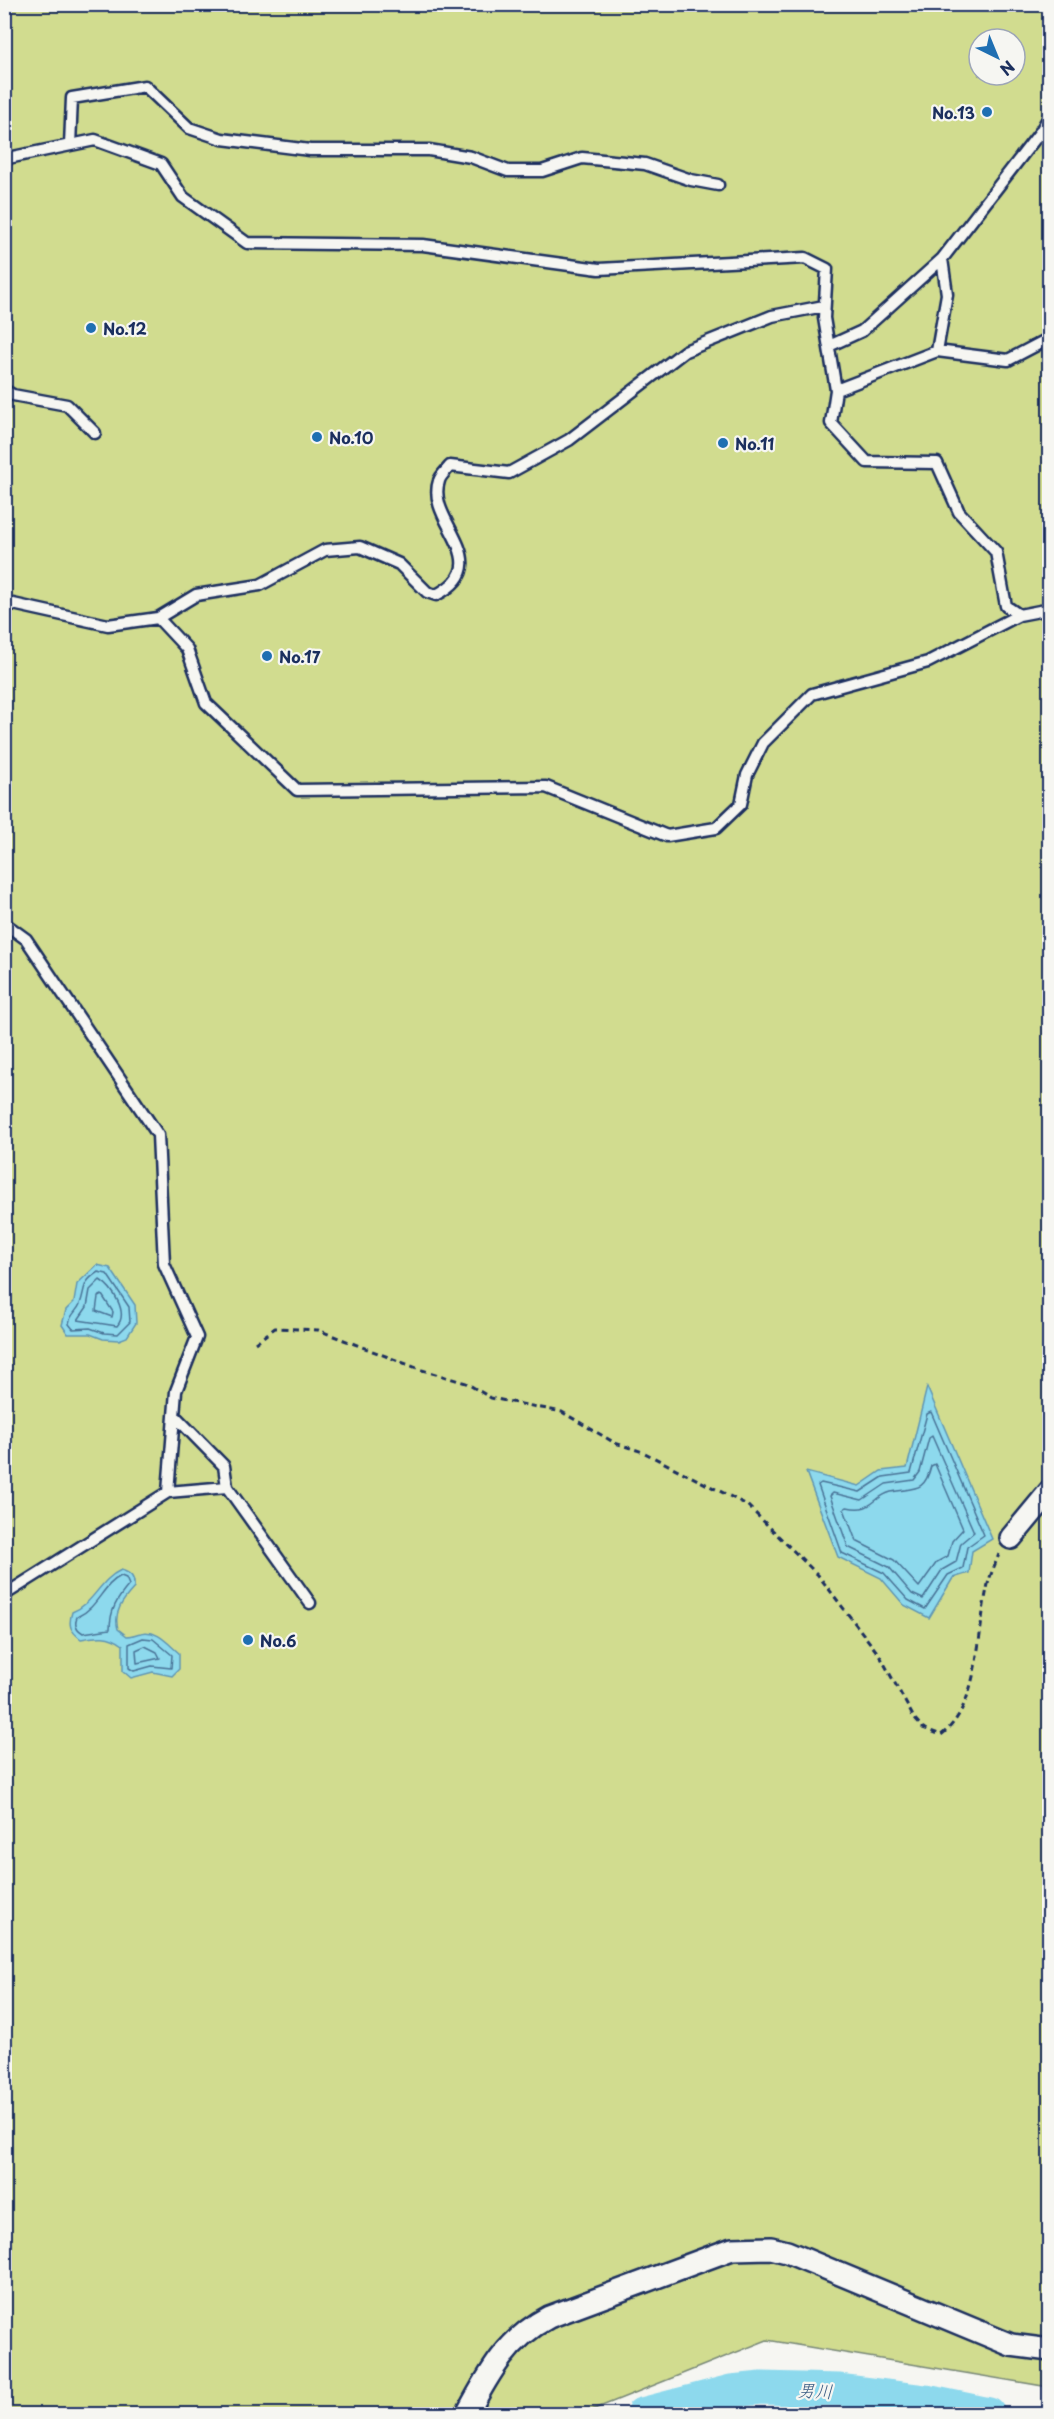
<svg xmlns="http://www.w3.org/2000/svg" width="1054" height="2419" viewBox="0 0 1054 2419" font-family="'Playpen Sans','Klee One',sans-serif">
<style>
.green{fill:#d1dc8f;stroke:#768676;stroke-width:1.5;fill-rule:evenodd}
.water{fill:#8dd9ed;stroke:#5f95b4;stroke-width:1.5}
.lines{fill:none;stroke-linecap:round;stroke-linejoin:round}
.shore{stroke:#497397;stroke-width:1.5}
.river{stroke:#8dd9ed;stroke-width:33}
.lane-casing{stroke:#1b2f5e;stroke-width:15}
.street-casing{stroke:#1b2f5e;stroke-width:26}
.path{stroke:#1b2f5e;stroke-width:3;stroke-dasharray:6 4.5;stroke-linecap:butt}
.lane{stroke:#f6f6f2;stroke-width:10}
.street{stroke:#f6f6f2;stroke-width:21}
.poi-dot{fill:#1f6fb2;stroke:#f6f6f2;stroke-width:2}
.labels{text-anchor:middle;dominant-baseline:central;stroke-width:4.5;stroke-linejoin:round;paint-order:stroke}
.poi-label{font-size:16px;font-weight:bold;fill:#1b2f5e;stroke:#f6f6f2;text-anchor:start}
.water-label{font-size:18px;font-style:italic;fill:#385a82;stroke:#f6f6f2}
</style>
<rect width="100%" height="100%" fill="#f6f6f2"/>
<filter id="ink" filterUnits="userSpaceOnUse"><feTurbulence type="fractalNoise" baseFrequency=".0167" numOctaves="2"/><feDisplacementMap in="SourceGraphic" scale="12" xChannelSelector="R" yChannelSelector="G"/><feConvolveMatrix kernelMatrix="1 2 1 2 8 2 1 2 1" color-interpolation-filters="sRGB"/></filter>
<g filter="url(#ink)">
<path class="green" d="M4 5H1049V2387L767 2340 582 2414H5ZM979 39H1015V75H979Z"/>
<path class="water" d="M97 1265 110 1268 135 1305 136 1323 127 1337 119 1340 103 1339 90 1334H68L62 1325 66 1310 74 1302 77 1284Z
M927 1387 992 1539 972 1551 969 1573 953 1578 929 1618 904 1605 881 1578 838 1557 806 1472 859 1486 881 1471 907 1468Z
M121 1570C131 1573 135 1577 134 1588 123 1600 113 1612 118 1629L127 1636C133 1636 135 1634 141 1633 157 1629 168 1644 179 1653V1669L172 1676 153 1672 131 1678 123 1671V1645C109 1634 97 1636 81 1639 70 1631 68 1625 72 1612 95 1603 99 1580 121 1570Z"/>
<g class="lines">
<path class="shore" d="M98 1272 107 1274 129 1307 130 1322 118 1334 104 1333 90 1328 73 1329 69 1324C70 1314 77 1312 80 1304 86 1288 81 1283 98 1272Z
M100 1280C113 1288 129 1313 117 1326L78 1320 87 1307 90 1290Z
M102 1295 113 1312 112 1317 96 1311 98 1297Z
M931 1412 984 1535 967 1547 963 1568 948 1575 925 1609 908 1600 884 1573 842 1553 818 1485 821 1483 860 1492 883 1477 911 1473 927 1414Z
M932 1436 974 1532 961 1543 956 1562 942 1570 923 1599 912 1594 889 1567 848 1547 830 1496 833 1493 862 1500 886 1484 914 1480 920 1472 929 1438Z
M935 1464 963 1529 952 1541 948 1556 937 1562 919 1587 894 1560 856 1541 844 1509 847 1507C873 1513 872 1497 891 1492 914 1487 924 1494 931 1466Z
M121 1576 126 1578 129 1585C117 1599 110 1610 110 1629L83 1633C76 1629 74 1624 77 1617 99 1607 102 1585 121 1576Z
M143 1638 153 1639 172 1655 171 1668 152 1666 134 1671 129 1668V1644Z
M145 1646 157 1652 160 1658 137 1663 136 1650Z"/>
<path class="river" d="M642 2414 731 2391 762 2388 840 2390 926 2401 989 2414"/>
<g class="lane-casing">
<path id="lane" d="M70 145 72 98 145 86 189 128 222 139 310 150H429L471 157 508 171H542L582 158 645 164 691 180 718 185
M4 164 8 158 95 140 161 164 183 197 247 243 423 245 599 269 805 258 827 269 824 318 836 390 831 423 867 462 937 463 959 512 996 552 1006 606 1019 615
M829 346 862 331 942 259 1041 131 1050 115
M937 351 947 294 942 259
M4 390 13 395 67 405 95 433
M836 390 937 351 1008 360 1050 338
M4 602 108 625 158 618 196 595 260 585 325 550 360 547 399 564 427 592 436 595C500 563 425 521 439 481 440 476 447 470 450 466L509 473 569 440 685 351 772 316 824 306
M158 618 187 649 206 703 297 790 546 787 667 836 716 828 741 804 747 775 763 743 812 694 928 662 1019 615 1050 609
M4 923 26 939 158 1135 164 1264 197 1337 176 1391 168 1492
M174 1415 224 1466 227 1487 310 1603
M4 1595 168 1492 227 1487"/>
</g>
<g class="street-casing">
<path id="street" d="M1011 1538 1050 1491
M467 2414C489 2373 507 2339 549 2317L732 2249 771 2248 787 2252 1011 2345 1050 2350"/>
</g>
<path class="path" d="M255 1343 275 1328 318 1330 422 1370 466 1383 491 1398 562 1412 615 1443 643 1452 747 1505 818 1575 880 1656 914 1718 923 1728 941 1735C980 1706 977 1633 987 1589 989 1577 995 1565 999 1554"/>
<use href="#lane" class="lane"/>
<use href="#street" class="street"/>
</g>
</g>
<g class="poi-dot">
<circle cx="987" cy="112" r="6"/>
<circle cx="91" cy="328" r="6"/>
<circle cx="317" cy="437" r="6"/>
<circle cx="723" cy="443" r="6"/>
<circle cx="267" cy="656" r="6"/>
<circle cx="248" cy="1640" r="6"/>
</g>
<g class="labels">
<g class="poi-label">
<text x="975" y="112" text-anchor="end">No.13</text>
<text x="103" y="328">No.12</text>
<text x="329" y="437">No.10</text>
<text x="735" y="443">No.11</text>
<text x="279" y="656">No.17</text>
<text x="260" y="1640">No.6</text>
</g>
<g class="water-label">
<text transform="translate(815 2390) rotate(2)">男川</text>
</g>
</g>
<rect width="1054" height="2419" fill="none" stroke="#f6f6f2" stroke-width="24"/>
<rect x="12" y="12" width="1030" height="2395" fill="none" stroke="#1b2f5e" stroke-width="2" filter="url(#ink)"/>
<g transform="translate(997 57) rotate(137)"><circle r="28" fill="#f6f6f2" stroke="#9ea6b7" stroke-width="1.5"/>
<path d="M0-4.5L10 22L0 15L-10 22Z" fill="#1f6fb2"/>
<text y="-9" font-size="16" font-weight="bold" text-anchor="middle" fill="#1b2f5e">N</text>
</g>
</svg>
